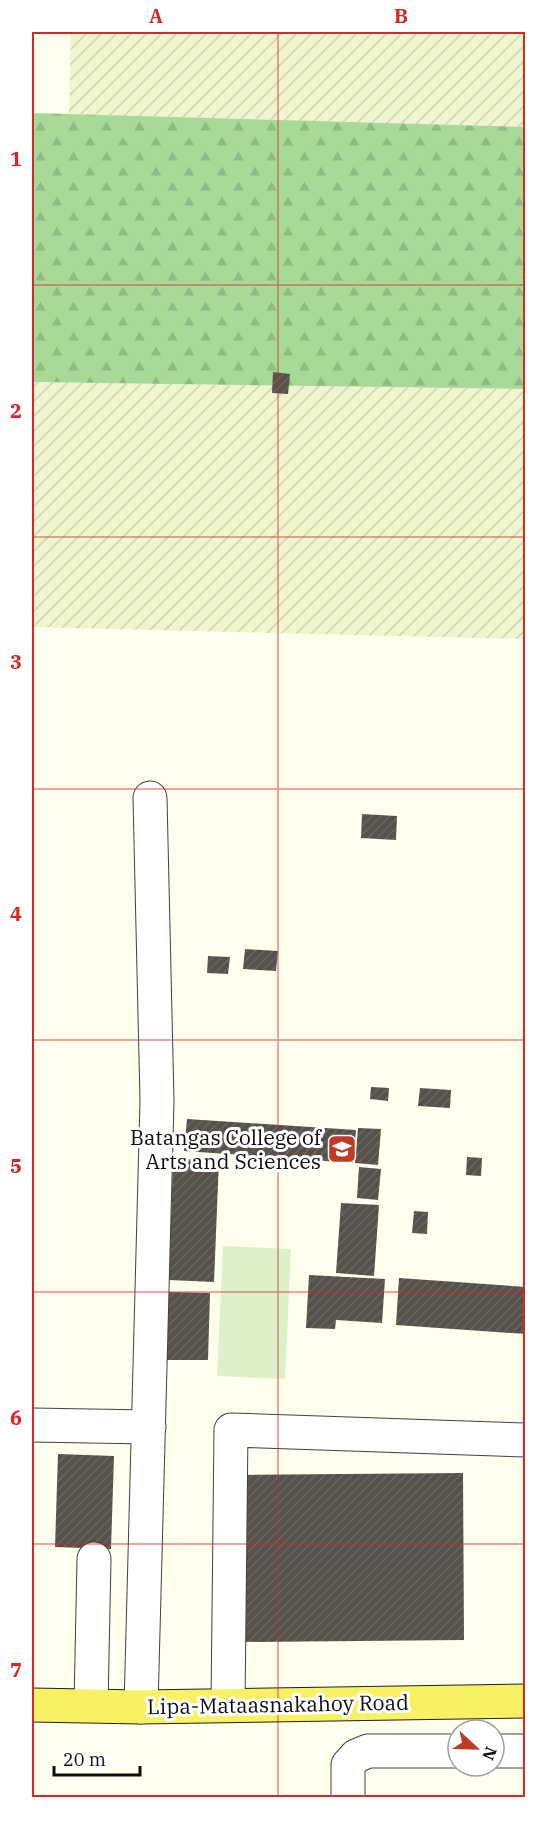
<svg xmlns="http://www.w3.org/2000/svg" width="557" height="1829" viewBox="0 0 557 1829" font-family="'IBM Plex Serif',serif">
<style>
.farmland{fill:url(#farmland-furrows)}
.forest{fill:url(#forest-firs)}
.pitch{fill:#dcf1ca}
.building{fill:url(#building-hatch)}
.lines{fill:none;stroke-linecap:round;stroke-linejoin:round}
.minor-casing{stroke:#414141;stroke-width:35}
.major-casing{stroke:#1f1f1f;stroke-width:35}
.minor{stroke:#fff;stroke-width:33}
.major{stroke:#f9f164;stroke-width:33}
.grid{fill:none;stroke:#d62828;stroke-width:1.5;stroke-opacity:0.55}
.labels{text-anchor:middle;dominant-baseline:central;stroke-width:6;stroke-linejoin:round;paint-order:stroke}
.poi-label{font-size:21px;fill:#0e0e0e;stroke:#fff;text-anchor:end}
.street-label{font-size:21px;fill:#0e0e0e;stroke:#fff}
.neatline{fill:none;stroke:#d62828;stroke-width:2}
.grid-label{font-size:20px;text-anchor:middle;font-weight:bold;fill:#d62828}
</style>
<defs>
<pattern id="farmland-furrows" width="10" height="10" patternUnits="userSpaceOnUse" patternTransform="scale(1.5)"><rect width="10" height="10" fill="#f1f5ce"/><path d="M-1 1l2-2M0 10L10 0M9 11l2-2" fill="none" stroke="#cdd1b0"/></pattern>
<pattern id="forest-firs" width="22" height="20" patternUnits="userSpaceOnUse" patternTransform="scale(1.5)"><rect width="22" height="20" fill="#a8da97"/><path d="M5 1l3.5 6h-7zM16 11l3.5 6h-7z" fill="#8fba81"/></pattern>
<pattern id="building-hatch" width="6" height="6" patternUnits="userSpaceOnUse" patternTransform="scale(1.5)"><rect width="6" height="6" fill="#56514a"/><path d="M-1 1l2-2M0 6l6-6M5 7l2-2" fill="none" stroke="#696560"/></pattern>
</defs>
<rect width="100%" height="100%" fill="#ffe"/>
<path class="farmland" d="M71 32H525V127L69 114Z
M32 382 525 389V639L32 627Z"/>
<path class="forest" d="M32 113 525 127V389L32 382Z"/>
<path class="pitch" d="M223 1246 291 1249 285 1379 217 1376Z"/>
<path class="building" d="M273 372 290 374 288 394 272 393Z
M362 814 397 816 396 840 361 838Z
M245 949 278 951 276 971 243 969Z
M208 956 230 957 228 974 207 973Z
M371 1087 389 1088 388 1101 370 1099Z
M420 1088 451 1090 450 1108 418 1106Z
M187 1119 356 1130 353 1163 184 1151Z
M358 1128 381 1129 378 1165 355 1163Z
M467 1157 482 1158 481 1176 466 1175Z
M173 1159 219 1160 214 1282 169 1280Z
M359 1167 381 1169 378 1200 357 1198Z
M341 1203 379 1205 374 1276 336 1273Z
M414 1211 428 1212 427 1234 412 1233Z
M309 1275 385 1279 382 1323 336 1320 335 1329 306 1328Z
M399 1278 526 1287V1334L396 1325Z
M167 1292 210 1293 208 1360H166Z
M58 1454 114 1456 111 1549 55 1547Z
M463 1473 464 1640 240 1642V1475Z"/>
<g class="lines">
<g class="minor-casing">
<path id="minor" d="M32 1425 149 1427
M91 1705 94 1559
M228 1705 231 1430 526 1440
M141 1707 157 1101 150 798
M494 1751H526
M348 1798V1765L356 1756 368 1751H458"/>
</g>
<g class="major-casing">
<path id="major" d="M32 1705 141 1707 526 1701"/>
</g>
<use href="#minor" class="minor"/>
<use href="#major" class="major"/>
</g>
<path class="grid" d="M278 32V1798M32 285H526M32 537H526M32 789H526M32 1040H526M32 1292H526M32 1544H526"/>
<defs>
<g id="university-square" transform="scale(1.5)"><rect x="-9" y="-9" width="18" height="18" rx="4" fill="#bf3b25" stroke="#fff"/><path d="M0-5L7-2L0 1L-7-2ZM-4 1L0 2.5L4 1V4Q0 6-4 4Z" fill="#fff"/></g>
</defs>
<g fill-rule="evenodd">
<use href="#university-square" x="342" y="1149"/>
</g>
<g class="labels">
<g class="poi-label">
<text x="321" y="1137">Batangas College of<tspan x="321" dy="24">Arts and Sciences</tspan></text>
</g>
<g class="street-label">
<text transform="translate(278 1704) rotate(-1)">Lipa-Mataasnakahoy Road</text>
</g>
</g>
<rect width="557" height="1829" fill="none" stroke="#ffffff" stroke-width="66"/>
<g transform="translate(476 1748) rotate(112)"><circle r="28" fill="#ffffff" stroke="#9f9f9f" stroke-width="1.5"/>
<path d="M0-4.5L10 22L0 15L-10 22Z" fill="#bf3b25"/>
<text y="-9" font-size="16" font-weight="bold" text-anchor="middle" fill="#0e0e0e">N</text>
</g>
<path d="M54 1766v9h86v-9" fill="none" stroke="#0e0e0e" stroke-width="3"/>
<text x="63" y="1766" font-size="18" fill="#0e0e0e" stroke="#ffffff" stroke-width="4.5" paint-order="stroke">20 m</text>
<rect x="33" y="33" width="491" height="1763" class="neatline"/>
<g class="grid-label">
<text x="156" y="23">A</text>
<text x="401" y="23">B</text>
<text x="16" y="166">1</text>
<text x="16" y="418">2</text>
<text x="16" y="669">3</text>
<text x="16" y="921">4</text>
<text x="16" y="1173">5</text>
<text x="16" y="1425">6</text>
<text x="16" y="1677">7</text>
</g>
</svg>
